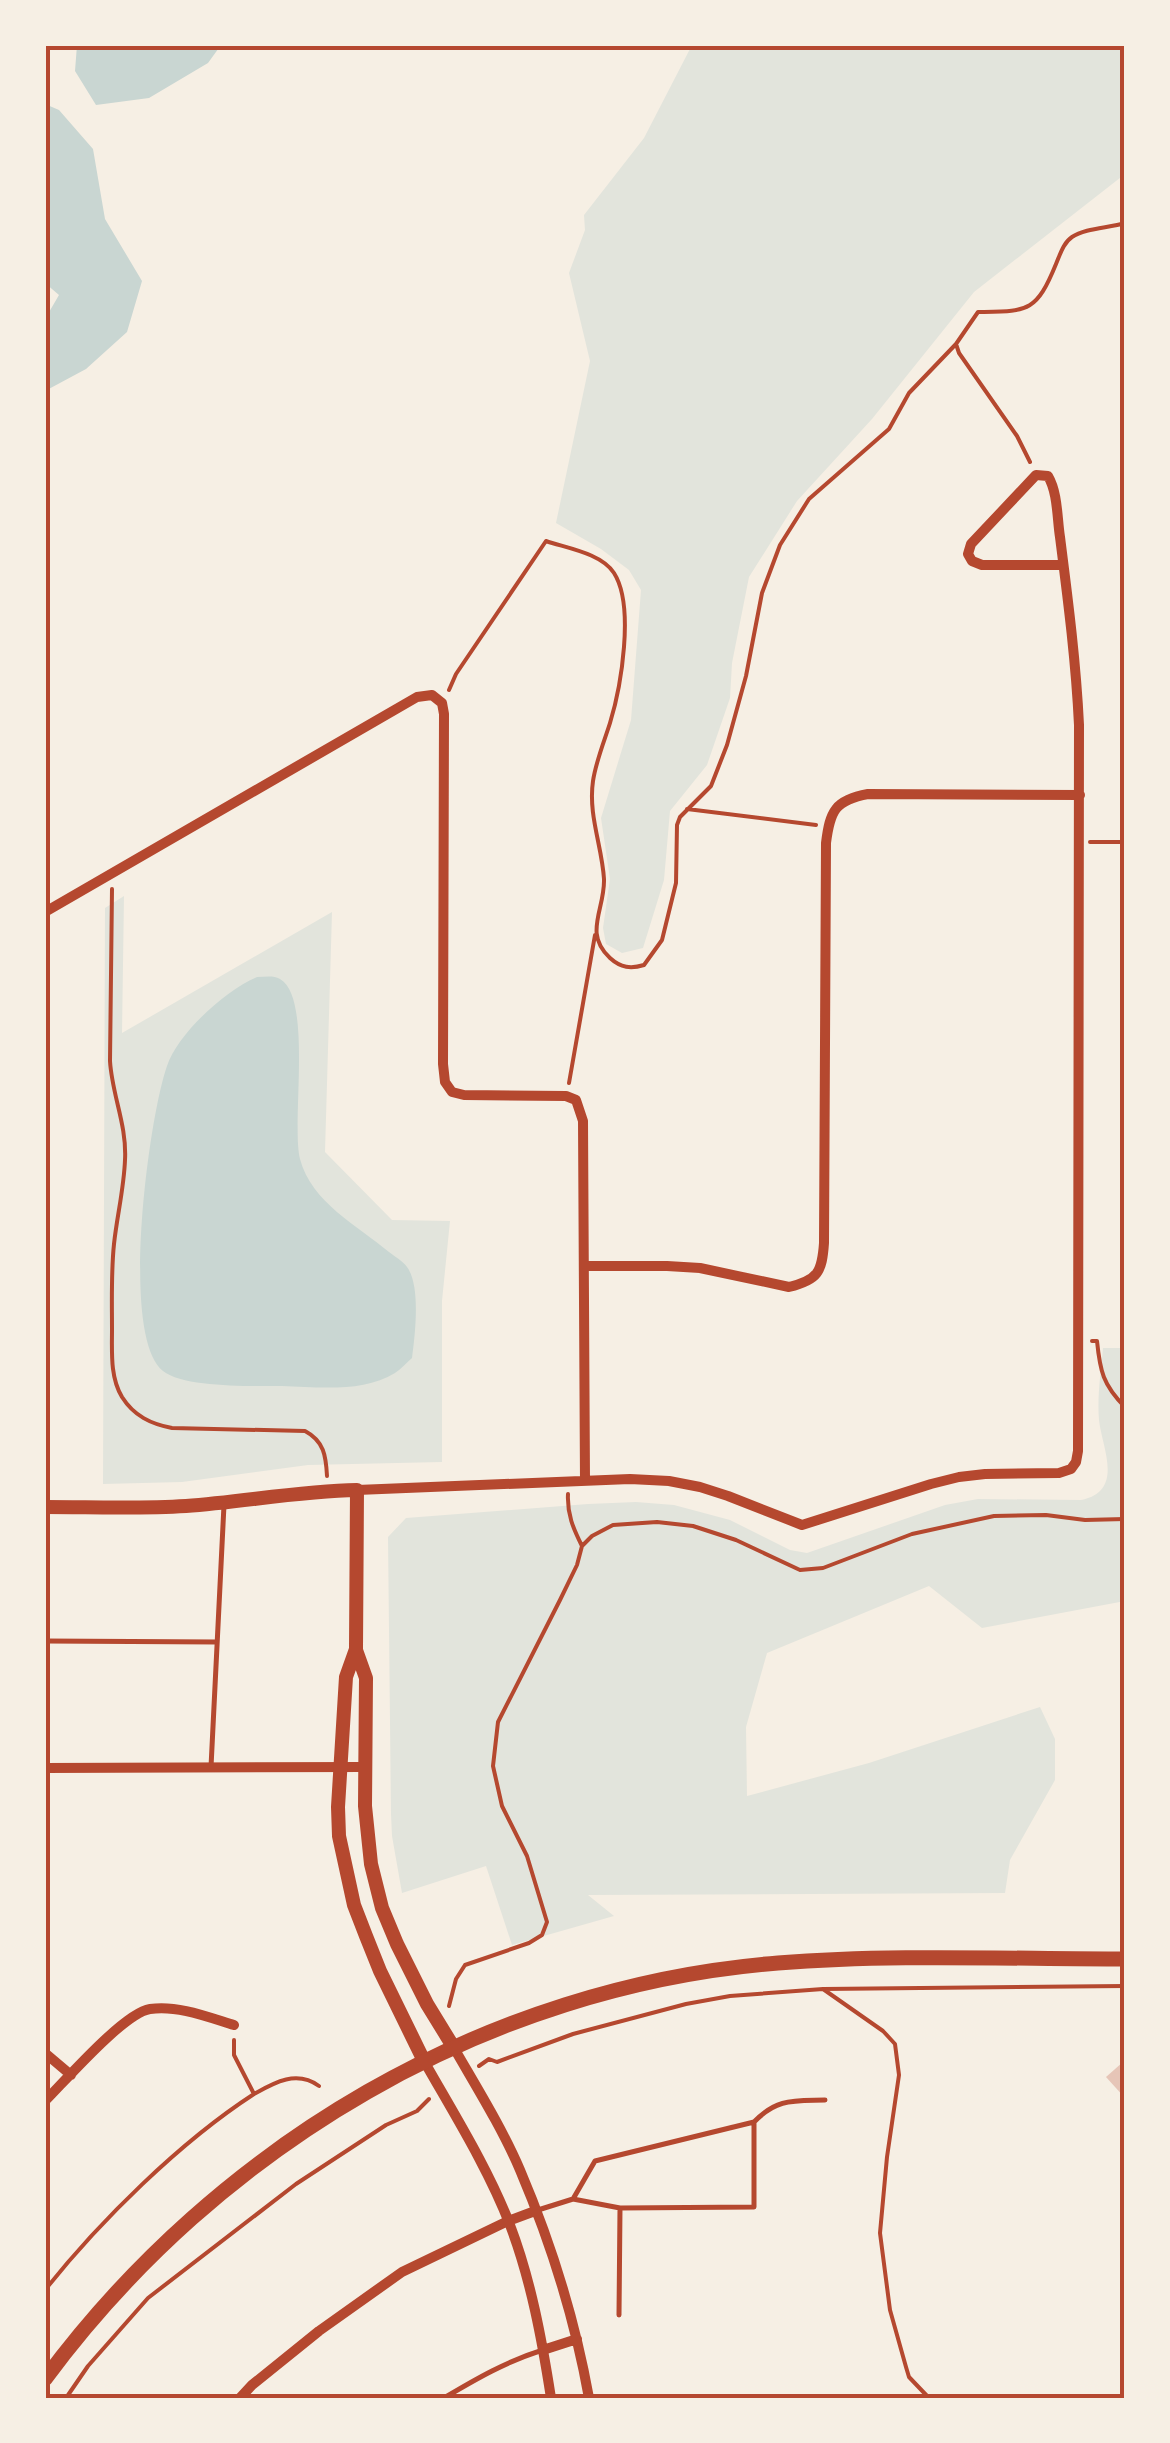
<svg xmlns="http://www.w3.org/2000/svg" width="1170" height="2443" viewBox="0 0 1170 2443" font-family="'Public Sans',sans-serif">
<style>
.green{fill:#e2e4dc}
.water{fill:#c9d6d2}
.building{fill:#e6c5b7}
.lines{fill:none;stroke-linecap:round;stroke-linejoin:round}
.path{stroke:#b5482f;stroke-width:4}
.service{stroke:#b5482f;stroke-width:5}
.minor{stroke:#b5482f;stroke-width:10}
.tertiary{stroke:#b5482f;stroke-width:14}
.secondary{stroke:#b5482f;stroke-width:15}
.neatline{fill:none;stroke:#b5482f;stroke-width:4}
</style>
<rect width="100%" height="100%" fill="#f6efe4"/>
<path class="green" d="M692 45H1125V174L974 292 872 419 797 501 749 577 732 663 730 698 707 765 670 811 664 880 643 948 622 953 606 944 603 928 610 879 601 818 631 720 641 590 629 570 601 549 556 523 590 361 569 273 585 230 584 215 644 138Z
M124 896 122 1033 332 912 325 1152 392 1220 450 1221 442 1301V1462L308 1465 182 1482 103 1484 105 908Z
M1103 1348H1125V1601L982 1628 929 1586 767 1653 746 1727 747 1796 869 1763 1040 1707 1055 1739V1780L1010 1860 1005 1893 588 1895 614 1916 512 1945 486 1866 402 1893 392 1836 391 1814 388 1537 406 1518 588 1504 636 1502 674 1505 730 1520 790 1550 807 1553 945 1505 978 1499 1081 1500C1125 1491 1102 1448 1099 1420 1097 1396 1101 1371 1103 1348Z"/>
<path class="water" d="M77 45H221L208 63 149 98 96 105 75 71Z
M45 104 59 110 93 149 105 219 142 281 127 332 86 369 45 391V319L59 295 45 283Z
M257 977C265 977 273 975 280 979 313 998 291 1122 300 1159 311 1202 358 1226 389 1252 394 1256 403 1261 407 1267 421 1286 415 1335 412 1358 406 1363 401 1369 395 1373 363 1393 318 1387 282 1386 254 1386 184 1388 163 1371 119 1336 149 1117 167 1066 178 1033 226 990 257 977Z"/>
<path class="building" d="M1123 2062 1125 2064V2098L1106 2077Z"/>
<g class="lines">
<path class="path" d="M956 344 959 353 1017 436 1030 462
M449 690 456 674 546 541C566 548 601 553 614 573 635 606 621 687 610 723 604 742 596 761 593 781 588 815 602 846 604 879 605 910 583 933 610 958 621 968 631 969 644 965L662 940 676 883 677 825 680 817 711 786 727 745 746 676 762 593 780 545 809 499 889 429 909 393 956 344 978 312C1028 311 1036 313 1056 264 1060 255 1063 243 1072 237 1085 228 1109 228 1125 223
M687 809 816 825
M1090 842H1125
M112 889 110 1061C112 1095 127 1125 125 1160 124 1188 117 1216 114 1244 111 1272 112 1301 112 1329 112 1352 110 1377 122 1397 134 1416 151 1424 172 1428L305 1431C324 1441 326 1456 327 1476
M569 1083 595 935
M1092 1341H1097C1100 1371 1103 1385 1125 1407
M568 1494C567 1514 573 1528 582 1546
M823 1989 883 2031 895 2044 899 2075 887 2157 880 2233 890 2310 906 2367 909 2377 929 2398
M449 2006 456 1979 465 1965 529 1943 542 1935 547 1922 527 1856 502 1806 493 1766 498 1722 560 1600 577 1565 582 1546 592 1536 613 1525 657 1522 693 1526 736 1540 800 1570 823 1568 912 1534 994 1516 1046 1515 1085 1520 1125 1519
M234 2040V2055L254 2094C275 2082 297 2070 319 2086
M479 2066 489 2059 497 2062 573 2034 686 2004 730 1996 823 1989 1125 1986
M45 2290C100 2221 180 2142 254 2094
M66 2398 88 2366 148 2298 296 2184 386 2125 417 2111 429 2099"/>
<path class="service" d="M45 1641 217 1642
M211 1767 224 1505
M754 2122C777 2098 794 2101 825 2100
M538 2210 573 2199 620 2208 754 2207V2122L595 2161 573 2199
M619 2315 620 2208
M444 2398C476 2379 507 2361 543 2350"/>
<path class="minor" d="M45 912 417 697 432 695 442 703 444 714 443 1064 445 1082 452 1092 464 1095 566 1096 576 1100 583 1121 585 1481
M584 1266H667L700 1268 789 1287C818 1280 822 1272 824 1243L826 843C830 811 835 800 868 794L1080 795
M357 1490 630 1479 669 1481 700 1487 728 1496 802 1525 931 1484 959 1477 985 1474 1059 1473 1071 1469 1076 1462 1078 1451 1079 725C1076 662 1068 600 1060 537 1057 518 1058 493 1048 476L1036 475 971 544 968 554 972 561 982 565H1063
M45 1768 365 1767
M454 2048C477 2088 502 2128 520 2170 551 2243 575 2320 589 2398
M45 2053 71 2075
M424 2061C454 2114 488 2168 510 2225 531 2280 542 2340 551 2398
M45 2101C66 2080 124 2013 150 2009 178 2005 208 2017 234 2025
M543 2350 577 2339
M240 2398 252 2385 319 2331 402 2272 508 2221 535 2211"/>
<path class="tertiary" d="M45 1507C92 1507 139 1509 186 1506 243 1502 299 1491 357 1490L356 1649 346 1677 338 1807 339 1836 354 1905 366 1936 380 1971 424 2061
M356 1650 366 1678 365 1806 371 1864 382 1908 397 1944 427 2004 454 2048"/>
<path class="secondary" d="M45 2379C218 2145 487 1986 778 1963 893 1954 1010 1959 1125 1959"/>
</g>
<rect width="1170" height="2443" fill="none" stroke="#f6efe4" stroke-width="95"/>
<rect x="48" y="48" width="1074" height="2348" class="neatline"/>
</svg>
